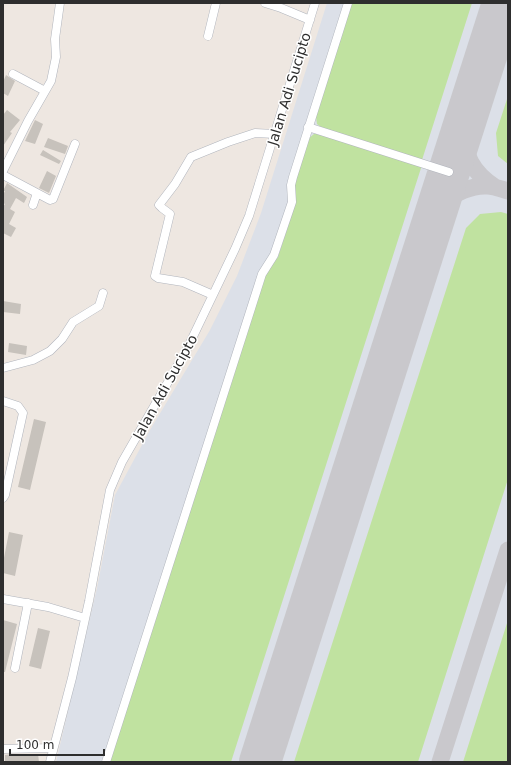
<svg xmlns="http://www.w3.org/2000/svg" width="511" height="765" viewBox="0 0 511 765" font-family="'DejaVu Sans',sans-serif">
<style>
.airport{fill:#dce0e8}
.green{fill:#c0e2a0}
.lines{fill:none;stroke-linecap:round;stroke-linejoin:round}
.taxiway{stroke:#c9c8cc;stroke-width:17}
.runway{stroke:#c9c8cc;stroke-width:42}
.building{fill:#c7c2bc}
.minor-casing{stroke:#b1b5bd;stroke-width:9}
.minor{stroke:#fff;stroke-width:8}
.labels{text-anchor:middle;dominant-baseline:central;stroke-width:3;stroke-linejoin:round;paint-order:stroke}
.street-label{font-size:14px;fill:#2e2e2e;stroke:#fff}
</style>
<rect width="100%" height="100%" fill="#eee7e1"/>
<path class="airport" d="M327 3H508V762H56L97 588 115 495 150 430 210 330 237 276 261 213Z"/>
<path class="green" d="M352 3H472L422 160 322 128 317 124 316 117Z
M508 96V164L498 156 496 133Z
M314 134H321L422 165 231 762H110L266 273 278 257 296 201 293 183 308 139Z
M501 212 508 214V479L418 762H294L466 228 480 214Z
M508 620V762H463Z"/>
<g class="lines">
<path class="taxiway" d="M463 129C464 155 472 172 495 187
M434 220C437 214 440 209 444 204 453 193 473 185 487 186 494 186 501 189 508 191
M440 762 508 550"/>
<path class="runway" d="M260 762 503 3"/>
</g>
<path class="building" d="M6 75 15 81 8 96 3 93V82Z
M7 110 20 120 10 132 12 133 3 146V115Z
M35 120 43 124 35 144 25 141Z
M48 138 68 146 65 154 44 147Z
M43 150 61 161 59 164 40 155Z
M47 171 56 176 49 193 39 188Z
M7 183 27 197 24 203 16 198 10 209 15 212 9 224 16 228 11 237 3 233V207L5 204 3 203V195L5 191H3Z
M3 301 21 304 20 314 3 312Z
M9 343 27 346 26 355 8 352Z
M34 419 46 422 30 490 18 487Z
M9 532 23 535 15 576 3 573V563Z
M3 620 17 624 5 672H3Z
M38 628 50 631 41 669 29 666Z
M13 754V756L38 754 39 762H5V755Z"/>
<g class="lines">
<g class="minor-casing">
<path id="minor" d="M265 3 281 8 310 20
M208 36 216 3
M13 74 45 91
M308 127 449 172
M3 171 28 121 51 81 56 57 55 39 60 3
M3 175 50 200 53 199 75 144
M33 205 37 193
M213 295 183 282 158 278 155 276 170 214 162 208 159 205 175 184 191 157 228 142 255 133 275 134
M3 368 33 360 50 351 62 339 73 322 99 306 103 293
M3 401 18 406 23 413 5 495 3 498
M3 599 48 607 85 618
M15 668 28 603
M3 749 53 748
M50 762 72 678 89 601 110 490 122 462 187 349 235 249 249 216 315 3
M106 762 262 274 274 255 292 202 291 185 293 177 348 3"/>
</g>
<use href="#minor" class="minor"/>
</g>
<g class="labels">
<g class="street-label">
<text transform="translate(289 89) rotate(-73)">Jalan Adi Sucipto</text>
<text transform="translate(165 387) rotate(-61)">Jalan Adi Sucipto</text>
</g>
</g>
<rect width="511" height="765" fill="none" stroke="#2e2e2e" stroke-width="8"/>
<path d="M10 749v6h94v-6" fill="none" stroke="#2e2e2e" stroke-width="2"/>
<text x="16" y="749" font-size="12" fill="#2e2e2e" stroke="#ffffff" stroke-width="3" paint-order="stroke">100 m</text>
</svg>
